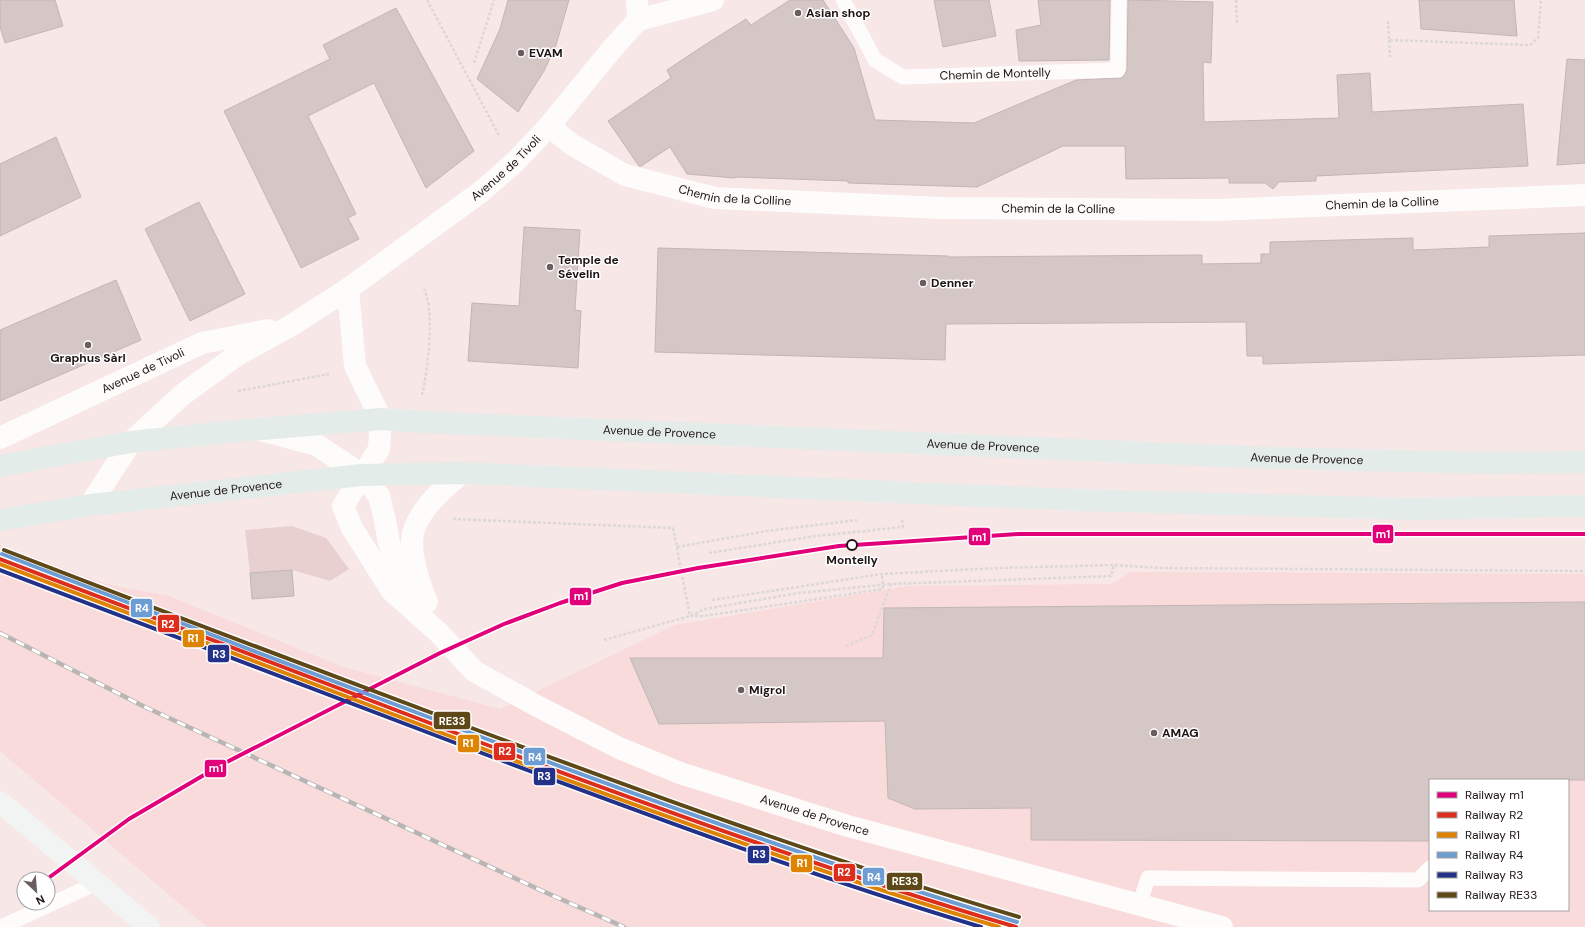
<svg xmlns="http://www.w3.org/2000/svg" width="1585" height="927" viewBox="0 0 1585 927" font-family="'DM Sans',sans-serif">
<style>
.built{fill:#f8dbda;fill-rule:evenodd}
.green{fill:#e7d0cf}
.building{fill:#d6c7c7;stroke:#c2b6b4}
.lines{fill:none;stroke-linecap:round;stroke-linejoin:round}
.path{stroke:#ddd8d8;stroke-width:2.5;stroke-dasharray:3 2;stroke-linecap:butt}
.service{stroke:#fefbfb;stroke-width:15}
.minor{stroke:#fefbfb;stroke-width:22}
.tertiary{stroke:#fefbfb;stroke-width:22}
.secondary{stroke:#f1f4f3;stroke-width:22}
.primary{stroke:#e4ecea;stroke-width:22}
.rail-casing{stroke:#b8b5b5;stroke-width:4.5}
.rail{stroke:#fff;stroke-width:3;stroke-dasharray:9;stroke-linecap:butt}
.rail-1-casing{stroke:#fff;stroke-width:7}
.rail-2-casing{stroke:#fff;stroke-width:7}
.rail-3-casing{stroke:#fff;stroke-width:7}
.rail-4-casing{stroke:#fff;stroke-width:7}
.rail-5-casing{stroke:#fff;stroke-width:7}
.rail-6-casing{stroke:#fff;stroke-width:7}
.rail-1{stroke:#e2007a;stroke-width:4}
.rail-2{stroke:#dd2e1d;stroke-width:4}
.rail-3{stroke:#de8402;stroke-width:4}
.rail-4{stroke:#6d9dd3;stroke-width:4}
.rail-5{stroke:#233189;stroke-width:4}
.rail-6{stroke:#5f4817;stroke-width:4}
.poi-dot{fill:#695d5d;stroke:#fff;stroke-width:1.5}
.stop-dot{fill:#fff;stroke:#1d1313;stroke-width:2}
.labels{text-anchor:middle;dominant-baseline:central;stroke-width:3;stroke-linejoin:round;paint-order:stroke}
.poi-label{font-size:12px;font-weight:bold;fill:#1d1313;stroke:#fff;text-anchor:start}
.street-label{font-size:12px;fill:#1d1313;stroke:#fff}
.stop-label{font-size:12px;font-weight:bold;fill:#1d1313;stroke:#fff}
.line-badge{stroke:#fff;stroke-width:1.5}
.badge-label{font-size:11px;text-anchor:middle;font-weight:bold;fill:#fff}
</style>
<rect width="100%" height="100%" fill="#f7e7e6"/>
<path class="built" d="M0 545 106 584 169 596 343 667 500 709 675 625 908 586 1112 584 1131 572 1585 574V927H207L0 751ZM1430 780H1568V910H1430Z"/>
<path class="green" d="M292 526 326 538 349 569 330 581 292 570 250 573 245 530Z"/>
<path class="building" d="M0 0H55L63 26 5 43 0 27Z
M508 0H569L556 45 544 71 518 112 477 79 500 29Z
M790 0H823L854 48 875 120 974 123 1076 80 1122 78 1127 70 1128 0 1213 2 1211 63 1203 62 1204 122 1339 118 1337 75 1370 73 1372 112 1523 104 1528 166 1316 176V181L1279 182 1273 189 1265 183H1229V178L1126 179 1125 146H1063L977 187 848 183V181L735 177V178L687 174 670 147 641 166H639L608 121 671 78 667 70 700 48 746 19 751 25Z
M934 0H989L996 36 943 47Z
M1038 0H1110L1109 60 1019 61 1016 30 1041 25Z
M1419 0H1514L1517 36 1421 29Z
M396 8 474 151 426 188 374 83 308 116 356 214 348 218 359 239 301 268 224 111 330 59 323 45Z
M1567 59 1585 60V163L1557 165Z
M56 137 81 197 0 236V164Z
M199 202 245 294 190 321 145 229Z
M524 227 580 230 575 310 581 311 578 368 468 361 472 303 519 306Z
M1585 233V355L1263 364V356H1247L1246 322 946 324 945 360 655 352 658 248 948 256V257L1202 255V264L1261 263V254H1270V242L1413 238V250L1489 247V236Z
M116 280 141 340 0 401V330Z
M292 570 294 596 252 599 250 573Z
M1585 602V780H1430V841L1031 840V808L915 809 888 798 885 721 659 724 630 658H883L884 608Z"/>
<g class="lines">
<path class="path" d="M427 0 500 137
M1236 0 1237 24
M1388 21 1389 40 1530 45 1538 38 1541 0
M1389 40 1390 57
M474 63 494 0
M238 391 329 374
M422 395C428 370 435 311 424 289
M453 519 673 528 690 616H704L883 589 882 574
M677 547 767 531 857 520
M709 553 816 536 903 527 902 520
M712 600 882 574 998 568 1114 565 1160 568 1585 571
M604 640 690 616 705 609 799 593 891 584
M846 646 872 635 891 584 1111 576 1114 565"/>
<g class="service">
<path id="s1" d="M843 0 875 60 903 77 1118 70 1119 0"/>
<path d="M1139 905 1148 878 1418 880 1430 868"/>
<path d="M1 927 97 883"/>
</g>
<g class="minor">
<path d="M638 20 713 0"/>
<path id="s2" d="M549 126 571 144 625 175 715 198 942 208 1217 210 1585 195"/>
<path id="s3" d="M381 419 379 449 343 506 352 528 391 590 439 633 474 671 537 706 619 748 680 773 848 826 1222 927"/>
<path d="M261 430 317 445 362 475 379 496 385 520 389 543 404 583 420 606"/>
<path d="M427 602C419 583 412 562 412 542 412 515 443 488 462 473"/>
</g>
<g class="tertiary">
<path d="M348 289 355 366 381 419"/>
<path id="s4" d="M0 438 202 343 268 330"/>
<path id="s5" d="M90 505 131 442 182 395 237 355 292 325 348 289 482 191 515 162 549 126 612 49 638 20 637 0"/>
</g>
<path class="secondary" d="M0 802 149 927"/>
<g class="primary">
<path id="s6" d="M0 466 131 442 226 432 381 419 421 422 1268 458 1488 463 1585 462"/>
<path id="s7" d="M0 520 90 505 362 475 462 473 1077 500 1412 509 1585 506"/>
</g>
<g class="rail-casing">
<path id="rail" d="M0 633 143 706 538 889 624 927"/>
</g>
<use href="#rail" class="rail"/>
<g class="rail-1-casing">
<path id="rail-1" d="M47 879 129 819 221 765 440 653 504 624 560 603 622 583 698 568 839 546 1019 534H1585"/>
</g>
<g class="rail-2-casing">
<path id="rail-2" d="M0 559C160 621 321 682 482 743 659 809 835 873 1016 927"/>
</g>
<g class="rail-3-casing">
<path id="rail-3" d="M0 564C163 627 326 689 489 751 658 814 826 875 999 927"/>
</g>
<g class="rail-4-casing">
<path id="rail-4" d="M2 554C162 616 323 678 484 738 660 804 837 868 1017 922"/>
</g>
<g class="rail-5-casing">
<path id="rail-5" d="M0 570C165 634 330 696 495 758 656 818 817 878 981 927"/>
</g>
<g class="rail-6-casing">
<path id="rail-6" d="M4 550C164 612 324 673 485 733 662 799 838 863 1019 917"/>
</g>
<use href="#rail-1" class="rail-1"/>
<use href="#rail-2" class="rail-2"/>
<use href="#rail-3" class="rail-3"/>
<use href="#rail-4" class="rail-4"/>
<use href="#rail-5" class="rail-5"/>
<use href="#rail-6" class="rail-6"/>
</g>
<g class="poi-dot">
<circle cx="798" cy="13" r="4"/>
<circle cx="521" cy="53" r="4"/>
<circle cx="550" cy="267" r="4"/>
<circle cx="923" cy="283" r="4"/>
<circle cx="88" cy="345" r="4"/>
<circle cx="741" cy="690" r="4"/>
<circle cx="1154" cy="733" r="4"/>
</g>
<circle class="stop-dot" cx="852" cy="545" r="5"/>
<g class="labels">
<g class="poi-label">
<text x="806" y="13">Asian shop</text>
<text x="529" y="53">EVAM</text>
<text x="558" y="260">Temple de<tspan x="558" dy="14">Sévelin</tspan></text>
<text x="931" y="283">Denner</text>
<text x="88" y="358" text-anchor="middle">Graphus Sàrl</text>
<text x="749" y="690">Migrol</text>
<text x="1162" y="733">AMAG</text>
</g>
<g class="street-label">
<text stroke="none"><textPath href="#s1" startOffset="193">Chemin de Montelly</textPath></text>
<text stroke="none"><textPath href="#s5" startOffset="541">Avenue de Tivoli</textPath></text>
<text stroke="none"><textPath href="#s2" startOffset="203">Chemin de la Colline</textPath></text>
<text stroke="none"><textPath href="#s2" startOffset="851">Chemin de la Colline</textPath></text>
<text stroke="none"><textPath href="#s2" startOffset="527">Chemin de la Colline</textPath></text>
<text stroke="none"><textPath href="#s4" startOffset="158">Avenue de Tivoli</textPath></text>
<text stroke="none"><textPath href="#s6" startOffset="663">Avenue de Provence</textPath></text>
<text stroke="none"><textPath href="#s6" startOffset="987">Avenue de Provence</textPath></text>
<text stroke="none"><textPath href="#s6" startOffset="1311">Avenue de Provence</textPath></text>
<text stroke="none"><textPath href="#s7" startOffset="228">Avenue de Provence</textPath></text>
<text stroke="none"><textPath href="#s3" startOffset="682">Avenue de Provence</textPath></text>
</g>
<g class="stop-label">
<text x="852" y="560">Montelly</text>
</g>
</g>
<g class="line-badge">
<rect x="1372" y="524" width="22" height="20" rx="4" fill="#e2007a"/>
<rect x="968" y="527" width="23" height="19" rx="4" fill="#e2007a"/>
<rect x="569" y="587" width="23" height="19" rx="4" fill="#e2007a"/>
<rect x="130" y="598" width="23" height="20" rx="4" fill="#6d9dd3"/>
<rect x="157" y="614" width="23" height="19" rx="4" fill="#dd2e1d"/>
<rect x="182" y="629" width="23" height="19" rx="4" fill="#de8402"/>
<rect x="207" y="644" width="23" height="19" rx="4" fill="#233189"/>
<rect x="433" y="711" width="38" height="19" rx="4" fill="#5f4817"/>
<rect x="457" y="734" width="23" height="19" rx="4" fill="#de8402"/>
<rect x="493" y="742" width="23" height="19" rx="4" fill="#dd2e1d"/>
<rect x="523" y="747" width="23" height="19" rx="4" fill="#6d9dd3"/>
<rect x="204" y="759" width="23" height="19" rx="4" fill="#e2007a"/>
<rect x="533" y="767" width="23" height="19" rx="4" fill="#233189"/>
<rect x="747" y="845" width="23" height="19" rx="4" fill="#233189"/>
<rect x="790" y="854" width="23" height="19" rx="4" fill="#de8402"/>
<rect x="833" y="863" width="23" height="19" rx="4" fill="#dd2e1d"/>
<rect x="862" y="867" width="23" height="19" rx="4" fill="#6d9dd3"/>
<rect x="886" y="872" width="37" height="19" rx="4" fill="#5f4817"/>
</g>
<g class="badge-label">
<text x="1383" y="538">m1</text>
<text x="979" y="541">m1</text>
<text x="581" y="600">m1</text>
<text x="142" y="612">R4</text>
<text x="168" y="628">R2</text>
<text x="193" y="642">R1</text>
<text x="219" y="658">R3</text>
<text x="452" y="725">RE33</text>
<text x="468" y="747">R1</text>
<text x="505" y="755">R2</text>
<text x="535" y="761">R4</text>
<text x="216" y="772">m1</text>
<text x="544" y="780">R3</text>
<text x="759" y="858">R3</text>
<text x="802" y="867">R1</text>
<text x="844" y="876">R2</text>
<text x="874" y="881">R4</text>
<text x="905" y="885">RE33</text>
</g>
<rect x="1429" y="779" width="140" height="132" fill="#ffffff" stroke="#a5a1a1"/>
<rect x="1437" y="792" width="20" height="6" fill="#e2007a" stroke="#a5a1a1"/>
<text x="1465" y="799" font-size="12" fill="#1d1313">Railway m1</text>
<rect x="1437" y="812" width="20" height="6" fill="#dd2e1d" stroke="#a5a1a1"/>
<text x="1465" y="819" font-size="12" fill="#1d1313">Railway R2</text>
<rect x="1437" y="832" width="20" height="6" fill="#de8402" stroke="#a5a1a1"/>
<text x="1465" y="839" font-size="12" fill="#1d1313">Railway R1</text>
<rect x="1437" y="852" width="20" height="6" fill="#6d9dd3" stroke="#a5a1a1"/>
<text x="1465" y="859" font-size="12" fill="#1d1313">Railway R4</text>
<rect x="1437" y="872" width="20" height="6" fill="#233189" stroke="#a5a1a1"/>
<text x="1465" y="879" font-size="12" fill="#1d1313">Railway R3</text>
<rect x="1437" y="892" width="20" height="6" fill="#5f4817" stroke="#a5a1a1"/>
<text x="1465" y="899" font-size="12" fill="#1d1313">Railway RE33</text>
<g transform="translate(36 891) rotate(154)"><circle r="19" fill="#ffffff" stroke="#a5a1a1"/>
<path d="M0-3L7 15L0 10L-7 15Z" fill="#695d5d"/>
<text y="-6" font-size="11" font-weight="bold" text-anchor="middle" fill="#1d1313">N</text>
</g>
</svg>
